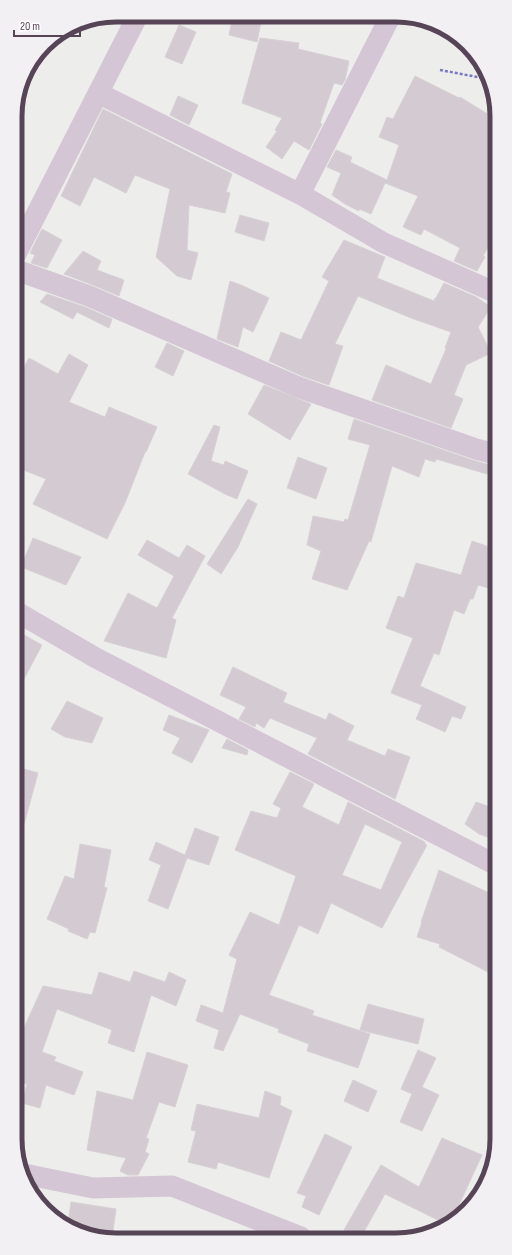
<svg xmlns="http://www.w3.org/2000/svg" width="512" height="1255" viewBox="0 0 512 1255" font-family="'Sofia Sans Condensed',sans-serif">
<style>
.building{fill:#d3cbd1;stroke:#d7d0d5;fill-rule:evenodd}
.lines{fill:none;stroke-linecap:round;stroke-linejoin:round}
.path{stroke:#7a77c5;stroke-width:2.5;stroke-dasharray:3 2;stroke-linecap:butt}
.minor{stroke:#d5c6d5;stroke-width:21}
.rim{fill:none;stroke:#574557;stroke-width:5}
</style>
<rect width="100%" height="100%" fill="#edeeeb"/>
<path class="building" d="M233 16 261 22 257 42 229 35Z
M179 25 196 32 182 64 165 57Z
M260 38 299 43 298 49 349 61 345 80 342 85 334 83 320 123 322 124 309 150 294 141 282 159 266 147 277 131 275 130 282 118 242 103Z
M415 76 459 98 460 97 494 118V237L483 256 485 257 477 271 454 261 460 248 424 229 421 235 403 227 418 196 385 183 371 214 359 209V211L345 204 332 195 341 173 327 167 336 150 352 157 350 162 387 180 399 145 379 137 387 117 393 119Z
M178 96 198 105 189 125 170 115Z
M103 109 232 174 226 192 230 193 225 213 189 205 187 250 198 253 191 280 177 276 156 257 170 189 135 175 126 193 94 177 80 206 61 196Z
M240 215 269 223 264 241 235 232Z
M42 229 62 240 47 268 31 263 35 255 30 253Z
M344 240 385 257 377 278 434 301 435 298H436L444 283 476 297 491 307 478 327 491 353 466 365 454 395 463 399 451 428 372 400 386 365 431 384 446 349 445 348 451 332 411 318 358 296 335 344 343 346 329 385 302 376 269 361 281 332 301 340 329 281 322 277Z
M83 251 101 261 97 270 124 280 119 296 93 285 64 274Z
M230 281 241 285 269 298 253 332 243 327 238 347 217 339Z
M47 294 85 307 112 319 109 328 77 312 73 319 40 302Z
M167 343 184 351 173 376 155 367Z
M69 354 88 365 69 402 105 417 109 407 157 427 146 452H145L125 503 107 539 33 504 46 479 16 467V382L29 358 58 374Z
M264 385 311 404 290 440 248 414Z
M354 419 472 460 490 465 487 474 436 459 435 462 425 459 419 477 392 466 371 542 369 541 347 590 312 579 321 551 307 545 313 516 344 522 345 519 348 520 370 445 348 439Z
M214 425 220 427 211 461 224 465 225 461 248 471 237 499 225 494 188 474Z
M298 457 327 468 316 499 287 488Z
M248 499 257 504 238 547 221 574 207 564Z
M33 538 81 557 66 585 21 567Z
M147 540 179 558 187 545 205 556 172 618 176 620 166 658 104 641 128 593 157 608 174 576 138 555Z
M472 541 495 549V590L478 585 473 599H470L464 614 454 610 439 655 434 653 420 686 466 707 461 719 452 716 445 732 416 719 422 705 391 693 413 638 386 628 398 596 404 598 416 563 461 575Z
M17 631 42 645 17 692Z
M233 667 287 693 283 702 326 720 329 713 354 726 347 740 385 756 388 749 410 757 395 799 308 754 317 738 270 718 264 728 256 723 255 727 239 719 246 707 220 695Z
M67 701 103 718 92 743 65 737 51 729Z
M169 715 209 730 192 763 172 753 180 738 163 730Z
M227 739 248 750 247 755 222 748Z
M17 767 38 773 23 828 17 827Z
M290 772 314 784 302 807 339 825 348 802 425 842V844L427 845 382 928 331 903 318 934 299 925 269 995 314 1011 312 1015 370 1034 358 1068 307 1051 309 1044 278 1032 279 1029 240 1014 223 1051 214 1048 219 1030 196 1021 201 1005 223 1013 237 959 229 955 250 912 279 925 296 876 235 850 251 811 277 818 281 808 273 804ZM365 824 402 842 381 890 342 875Z
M476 802 496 809V840L479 834 465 824Z
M195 828 219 837 209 865 187 858 168 909 148 901 161 865 149 860 156 842 185 855Z
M80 844 111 850 104 887 107 888 95 933 90 932 87 939 68 931 69 929 47 919 65 876 74 879Z
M439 870 496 896V961L490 973 439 947 440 944 417 937 422 922H421Z
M134 971 165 982 169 972 186 980 176 1006 151 995 134 1052 108 1043 112 1030 57 1009 42 1052 56 1057 54 1061 83 1072 74 1095 46 1085 40 1108 22 1103 27 1084 18 1081V1041L43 986 92 995 99 972 130 982Z
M368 1004 424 1019 418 1044 360 1030Z
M418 1050 436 1058 422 1087 439 1095 422 1131 400 1122 412 1094 401 1089Z
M147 1052 188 1065 175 1107 159 1102 146 1138 149 1139 145 1152 149 1154 138 1175H128L120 1171 126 1158 87 1150 97 1091 133 1100Z
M353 1080 377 1091 368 1112 344 1101Z
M265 1091 281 1097 280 1105 292 1111 269 1178 218 1162 216 1169 188 1162 196 1131 191 1130 197 1104 259 1118Z
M325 1134 352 1147 319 1215 302 1207 306 1196 297 1193Z
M442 1138 482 1155 453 1218 444 1223 385 1194 361 1237H356L344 1230 381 1165 419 1187Z
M71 1202 116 1209 112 1238H96L68 1224Z"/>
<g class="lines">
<path class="path" d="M440 70 488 79"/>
<path class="minor" d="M98 93 300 194 384 243 494 292
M300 194 390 17
M16 254 138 15
M16 270 89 296 298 387 476 449 495 454
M17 612 96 658 496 865
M24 1174 93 1188 172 1186 301 1237"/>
</g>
<path d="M0 0H512V1255H0ZM116 22H396A94 94 0 0 1 490 116V1139A94 94 0 0 1 396 1233H116A94 94 0 0 1 22 1139V116A94 94 0 0 1 116 22Z" fill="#f2f0f2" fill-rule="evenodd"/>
<path class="rim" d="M116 22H396A94 94 0 0 1 490 116V1139A94 94 0 0 1 396 1233H116A94 94 0 0 1 22 1139V116A94 94 0 0 1 116 22Z"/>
<path d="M14 30v6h66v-6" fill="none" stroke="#574557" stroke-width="2"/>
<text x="20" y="30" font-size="12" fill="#574557" stroke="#ffffff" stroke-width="3" paint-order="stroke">20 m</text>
</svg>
